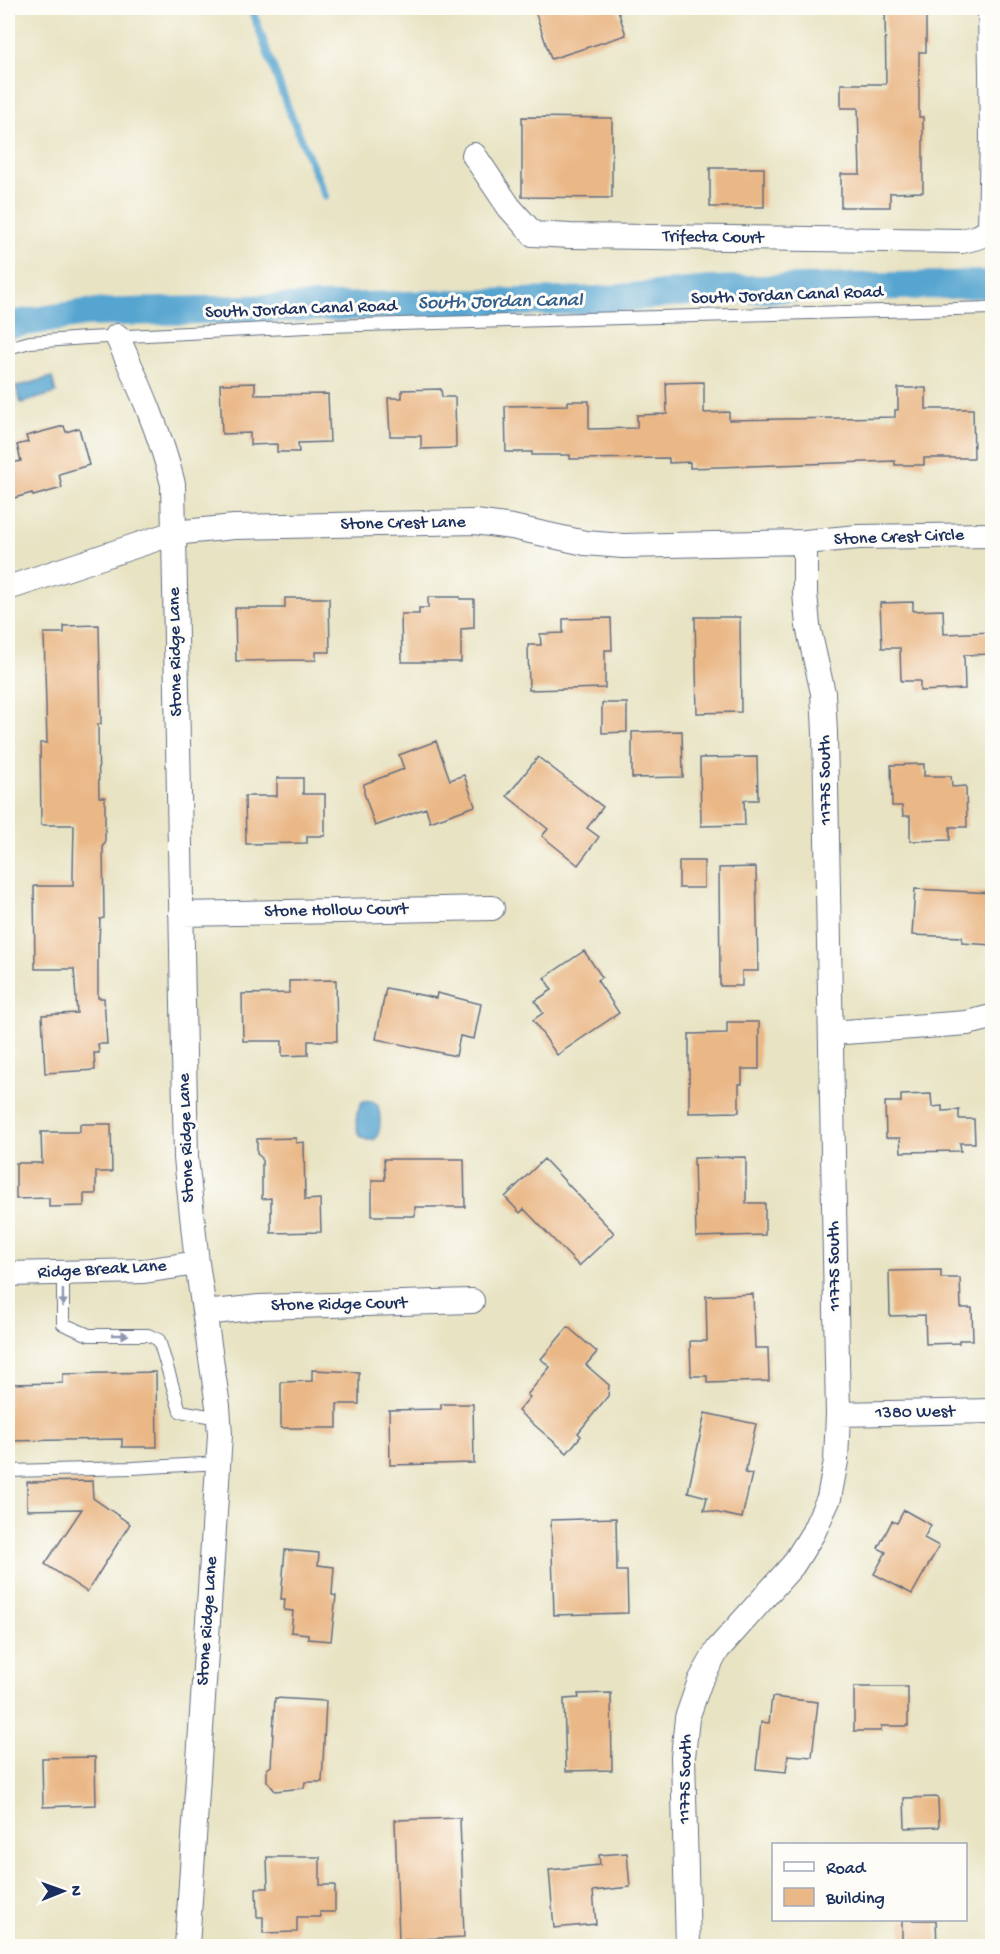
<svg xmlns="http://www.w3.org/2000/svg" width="1000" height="1954" viewBox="0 0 1000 1954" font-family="'Gochi Hand',sans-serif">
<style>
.water{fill:#56a5d0;stroke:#386a97;stroke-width:1.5}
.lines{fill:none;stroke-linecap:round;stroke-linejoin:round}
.stream{stroke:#56a5d0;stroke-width:8}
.canal{stroke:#56a5d0;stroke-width:28}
.building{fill:#eab887}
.lane-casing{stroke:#636e81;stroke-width:14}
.street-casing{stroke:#636e81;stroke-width:26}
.lane{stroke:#fff;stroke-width:12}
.street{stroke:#fff;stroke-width:24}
.oneway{fill:#8d97ae}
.labels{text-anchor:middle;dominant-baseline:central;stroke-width:6;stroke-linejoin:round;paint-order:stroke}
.street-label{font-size:18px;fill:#1b2f5e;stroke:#fdfcf7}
.water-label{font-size:20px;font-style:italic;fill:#335e8c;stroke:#fdfcf7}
</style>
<rect width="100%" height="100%" fill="#fdfcf7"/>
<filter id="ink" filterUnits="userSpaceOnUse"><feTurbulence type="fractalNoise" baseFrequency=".0167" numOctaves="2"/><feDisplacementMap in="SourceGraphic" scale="12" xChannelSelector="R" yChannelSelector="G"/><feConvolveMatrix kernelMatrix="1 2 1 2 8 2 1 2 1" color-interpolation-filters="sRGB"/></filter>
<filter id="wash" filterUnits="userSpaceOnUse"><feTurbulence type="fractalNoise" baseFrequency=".008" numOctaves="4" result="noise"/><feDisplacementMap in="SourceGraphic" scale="24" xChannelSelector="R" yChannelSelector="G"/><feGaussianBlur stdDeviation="1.35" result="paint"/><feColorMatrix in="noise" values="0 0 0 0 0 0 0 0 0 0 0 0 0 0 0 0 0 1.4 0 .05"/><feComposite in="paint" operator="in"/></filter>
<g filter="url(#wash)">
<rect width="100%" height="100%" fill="#e8e3c3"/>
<path class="water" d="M52 377 56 393 21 403 16 387Z
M372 1101 377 1104C381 1114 382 1132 374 1140 353 1143 353 1115 362 1102Z"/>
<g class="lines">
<path class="stream" d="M251 8 288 108 325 196"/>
<path class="canal" d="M8 325 85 313 598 300 710 290 992 284"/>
</g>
<g id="blocks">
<path class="building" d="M534 8H617L626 35 551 59Z
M885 8H926V52H919V117H923V192L890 193V207H841V174H860L858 108H841V84H886Z
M522 117 612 118V198L522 197Z
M710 168H764V207H710Z
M704 382V413L729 412V420L895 417V410H898V388H926V409H973L974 458H924V465H895V461L690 468V462L669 463V458L570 459V455H532V452H506L505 406 568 405V401H589V429L637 428V415L667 414 666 383Z
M255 383V395L328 394 330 442 298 443 299 452H277V444L250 445V433L222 434 220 384Z
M441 389 442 397H455L456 448 421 449V436H390L388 398H402V390Z
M64 426 66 432 79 428 89 465 59 474 62 488 33 496 32 493 14 498 8 474V464L21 461 17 445 28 442 26 436Z
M428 597H460V599H474V628L461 629V662H402L401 614H419V608H428Z
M285 598H329L330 652H316V660L236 661 235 608H285Z
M913 602V611L943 610 944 634 993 632V654L964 655 965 689 920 691V681H901L900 648H882L880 603Z
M695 617H740L741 712 697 713Z
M611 618 612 650H605V688L529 690 528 645H541L540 634 563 633V619Z
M99 625 101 724H98L99 797H105V844H103L104 918 100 919 99 942H98V998H104L107 1044H98L99 1053H94L95 1070 45 1073 42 1015 77 1013 74 969H35L34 886H73V873L74 825H41L40 743H47L44 633H64V626Z
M602 703H627V732L602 733Z
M682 731 683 777 632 778V732Z
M436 741 450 780 464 775 475 806 430 822 426 808 375 826 364 793V784L404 769 399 755Z
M538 757 603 807 587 828 599 837 578 865 542 836 548 829 507 796Z
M757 757 758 800H744L745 825 701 826 700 758Z
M924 764V776H951L952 787 966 786 967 827H950V840L910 841V816H903L902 806H892L891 765Z
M277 778H303V794H325V836H307V843L246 844 245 796H277Z
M679 861H704V888H679Z
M756 867 758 971H742V986H720L719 868Z
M915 889 993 893V945L962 943V937L912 935Z
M584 951 602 977 597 980 619 1013 557 1055 533 1020 543 1013 535 1001 552 990 544 978Z
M336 980 337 1041H308V1055L282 1056V1041H243L242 994 289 993V981Z
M386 988 436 998 437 993 481 1004 474 1039 460 1036 456 1056 376 1039Z
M727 1022H759V1069H742V1084H739V1112L689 1113V1034L727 1033Z
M931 1094 932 1107 942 1106V1111L959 1110V1119H974L975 1143H960L961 1151 901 1152 900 1138H886L885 1102H901V1095Z
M80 1124H111L112 1172H96V1194H84V1206L49 1207V1198L16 1199V1163H42L41 1132H80Z
M296 1138V1143L304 1142 305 1200 320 1199 321 1232 271 1233V1198L262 1199V1158L257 1154V1139Z
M746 1157V1203H765V1235L696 1237 694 1158Z
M384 1159H464L465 1207H415V1216H372V1180H385Z
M544 1159 614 1233 579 1266 524 1209 520 1213 505 1197Z
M941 1270V1278H960L961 1308H972L973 1340H959V1343L926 1344 925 1315 890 1316 889 1271Z
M753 1294 755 1348H768L769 1381 707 1383V1376H691L690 1341H707L706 1296Z
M568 1327 597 1352 586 1365 609 1385 608 1396 578 1433 581 1436 567 1453 518 1411 530 1397 527 1395 550 1367 541 1359Z
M312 1370 359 1372V1404H337V1428H281V1382L312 1381Z
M156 1372 157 1447H122V1439L8 1441V1384L63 1383V1374Z
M441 1404H473L474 1463 390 1465 389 1410 441 1409Z
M705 1413 756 1424 745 1473 752 1474 742 1518 704 1510 707 1497 688 1492Z
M92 1481 93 1498 130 1524 87 1592 45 1564 82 1509 27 1510V1482Z
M904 1510 931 1525 924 1538 939 1546 912 1594 874 1574 886 1552 878 1548 892 1521 897 1523Z
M616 1518 617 1571H627L628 1613 554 1615 551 1520Z
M285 1550 319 1553 318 1565 334 1567 332 1595 336 1596 331 1641 308 1639V1634L291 1632 293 1611 284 1610 285 1599H281Z
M854 1687H908V1726H881V1731H854Z
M611 1693 612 1770 566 1771 564 1699 579 1698 578 1694Z
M772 1697 818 1702 812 1757 788 1755 786 1772 756 1769 761 1722 769 1723Z
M275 1698 326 1701 322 1782H305L304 1788 275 1791 267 1781V1769L271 1766Z
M95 1757 96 1805 43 1807 42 1758Z
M938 1797 939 1827 905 1828 904 1798Z
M460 1818 464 1937 399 1940 395 1820Z
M627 1853 630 1887 593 1891 596 1924 554 1928 549 1870 600 1865 599 1855Z
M267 1857H320V1885H335V1912H320L321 1917H297V1932L263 1933V1917H257L256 1888H268Z
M902 1920H936L937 1947 902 1945Z"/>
</g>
</g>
<g filter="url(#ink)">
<use href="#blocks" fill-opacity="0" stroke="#636e81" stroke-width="1.5"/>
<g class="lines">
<g class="lane-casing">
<path id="lane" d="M8 348 30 342 87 338 327 326 992 308
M63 1273V1324L89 1335H148L159 1340 180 1411 219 1418
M8 1471 133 1468 219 1463"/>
</g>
<g class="street-casing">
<path id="street" d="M474 155 509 207 533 234 570 236 962 241 978 237 990 230 992 136 990 8
M117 336C139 385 160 432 173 484L186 1158 197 1263 218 1406 220 1435 187 1946
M8 588 174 533 234 527 475 522 512 527 585 543 623 546 805 542 858 537 992 535
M181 914 492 908
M831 1033 967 1023 992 1017
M8 1274 144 1271 197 1263
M205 1313 259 1307 472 1301
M838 1414 992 1411
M688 1946 683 1757 687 1718 700 1681 718 1649 793 1565 813 1533 829 1498 836 1461 838 1414 825 733 823 693 808 626 805 593V542"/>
</g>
<use href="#lane" class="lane"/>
<use href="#street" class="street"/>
</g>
<defs><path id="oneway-solid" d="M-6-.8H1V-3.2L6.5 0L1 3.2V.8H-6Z" transform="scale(1.5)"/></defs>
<g class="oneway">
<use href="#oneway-solid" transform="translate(63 1298) rotate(89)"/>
<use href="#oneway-solid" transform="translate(120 1335)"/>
</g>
</g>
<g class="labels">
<g class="street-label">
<text transform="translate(713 238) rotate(1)">Trifecta Court</text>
<text transform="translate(787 296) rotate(-2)">South Jordan Canal Road</text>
<text transform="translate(301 310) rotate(-2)">South Jordan Canal Road</text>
<text transform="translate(403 524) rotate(-1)">Stone Crest Lane</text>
<text transform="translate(899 538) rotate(-2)">Stone Crest Circle</text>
<text transform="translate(176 652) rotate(-91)">Stone Ridge Lane</text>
<text transform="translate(826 780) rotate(-91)">11775 South</text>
<text transform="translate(336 911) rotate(-1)">Stone Hollow Court</text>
<text transform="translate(187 1138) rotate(-92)">Stone Ridge Lane</text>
<text transform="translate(835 1266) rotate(-91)">11775 South</text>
<text transform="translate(102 1270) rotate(-3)">Ridge Break Lane</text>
<text transform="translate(339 1305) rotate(-1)">Stone Ridge Court</text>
<text transform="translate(915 1413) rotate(-1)">1380 West</text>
<text transform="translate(208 1621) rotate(-86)">Stone Ridge Lane</text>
<text transform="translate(686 1779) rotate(-89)">11775 South</text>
</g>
<g class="water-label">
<text transform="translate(500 303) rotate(-1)">South Jordan Canal</text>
</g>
</g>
<rect width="1000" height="1954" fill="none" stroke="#fdfcf7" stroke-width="30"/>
<rect x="772" y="1843" width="195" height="78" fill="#fdfcf7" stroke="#a3aaba" stroke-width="1.5"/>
<rect x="784" y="1862" width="30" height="9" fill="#ffffff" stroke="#a3aaba" stroke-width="1.5"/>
<text x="826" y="1873" font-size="18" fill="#1b2f5e">Road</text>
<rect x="784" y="1888" width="30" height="18" fill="#eab887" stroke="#a3aaba" stroke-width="1.5"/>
<text x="826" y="1903" font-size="18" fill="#1b2f5e">Building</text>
<g transform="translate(63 1891) rotate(89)" stroke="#fdfcf7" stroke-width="4.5" paint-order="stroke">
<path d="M0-4.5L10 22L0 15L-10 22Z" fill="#1b2f5e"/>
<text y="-9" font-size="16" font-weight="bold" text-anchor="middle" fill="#1b2f5e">N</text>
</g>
</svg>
